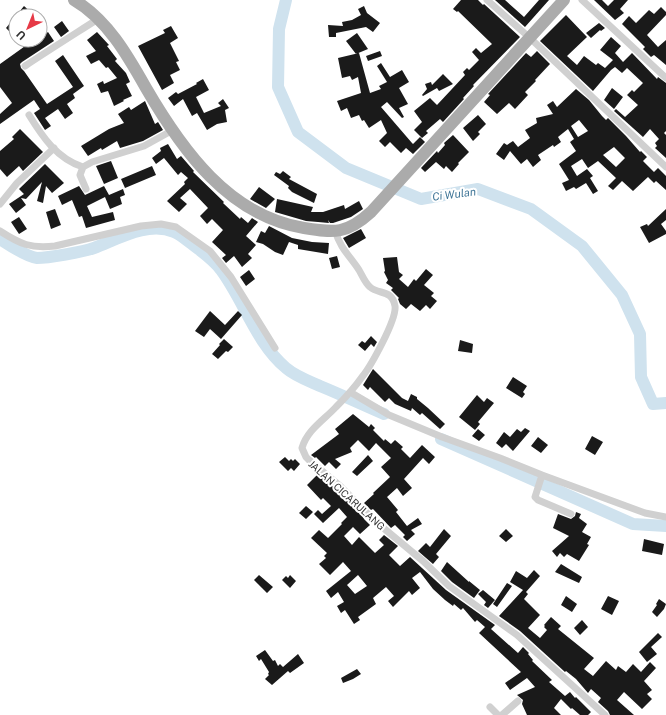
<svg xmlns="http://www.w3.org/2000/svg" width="666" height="715" viewBox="0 0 666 715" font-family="'Public Sans',sans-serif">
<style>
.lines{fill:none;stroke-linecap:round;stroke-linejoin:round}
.river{stroke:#cfe2ee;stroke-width:12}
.building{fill:#1a1a1a;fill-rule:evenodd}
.minor{stroke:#d0d0d0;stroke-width:7}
.primary{stroke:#ababab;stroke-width:12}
.labels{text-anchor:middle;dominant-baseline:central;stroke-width:4;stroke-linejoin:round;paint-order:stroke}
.street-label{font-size:10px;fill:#333;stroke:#fff}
.water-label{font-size:11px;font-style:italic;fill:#3f7597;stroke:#fff}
</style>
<rect width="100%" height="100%" fill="#fff"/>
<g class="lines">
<path class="river" d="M286 0 279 29 278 87 298 132 346 168 421 199 478 189 531 209 582 246 622 295 640 334 641 377 653 404 666 403
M0 239C9 245 27 257 37 258 48 258 83 252 94 248 118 239 148 221 174 232 181 235 186 240 192 244 202 252 214 260 221 270 244 301 256 343 286 368 295 376 309 381 320 386 342 395 363 405 384 414
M441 439 633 524 666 526"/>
</g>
<path class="building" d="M461 0H478L483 5 484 4 520 37 473 85 474 86 463 98 464 99 443 122 440 119 426 131 428 133 422 138 414 130 422 122 414 111 430 98 437 105 465 75 463 72 467 68 469 70 479 60 472 52 476 48 481 53 492 44 458 11 457 12 453 9Z
M495 0H505L524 17 539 0H549L525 27Z
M594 0H602L608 6 614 0H628L620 9 624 13 615 20Z
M24 6 35 16H16V34L14 32 12 34 6 28Z
M364 6 367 13 380 23 373 32 366 27 336 33V37H329L328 25 343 26 342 22 352 20 361 15 358 9Z
M661 7 666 12V15L647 35 658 47 666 40V65L654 55 651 57 643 49 645 47 622 24 629 16 636 23 649 10 654 14Z
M566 15 587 37 567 56 577 65 584 56 596 65 598 63 605 68 613 60 600 50 611 37 621 46 615 53 623 62 632 53 657 79 658 77 666 83V131L664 133 666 135V158L655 148 657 146 655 143 659 139 650 129 643 137 614 111 616 109 625 117 638 105 627 95 632 90 634 92 643 83 627 68 622 73 615 67 611 70 593 91 540 41Z
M62 21 69 31 61 37 54 27Z
M599 23 605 28 601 31 600 30 591 38 586 33Z
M171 26 178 38 170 43 179 61 176 62 180 70 170 75 174 83 162 90 138 46 165 33 163 30Z
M40 32 43 36 48 32 54 41 22 62 20 64 21 68 24 71 47 104 73 87 55 61 63 55 84 86 73 94 75 98 67 104 73 113 65 119 58 109 45 118 51 126 45 130 34 113 40 109 34 100 0 124V114L12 103 0 87V64L28 44 23 40H40Z
M97 32 109 45 107 46 117 59 115 61 126 73 130 82 126 84 132 96 123 100 124 101 114 106 108 91 101 93 97 84 103 81 104 84 117 78 108 67 106 68 99 60 91 64 86 56 96 51 87 40Z
M357 33 368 49 356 54 346 41Z
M380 51 382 56 368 61 366 56Z
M537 51 550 64 535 80 536 81 525 92 528 95 515 109 509 103 497 114 484 102 490 95 488 94 526 53 531 57Z
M359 53 370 93 381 89 379 86 387 82 377 66 381 63 390 77 402 70 409 82 399 88 408 104 399 108 404 117 402 118 387 102 381 107 412 143 413 144 420 137 425 142 413 154 406 148 401 153 390 142 385 147 379 141 387 133 381 120 369 128 364 120 362 121 359 115 351 118 347 108 341 111 337 101 361 93 358 77 352 80 350 76 342 78 338 58Z
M443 74 453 84 439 91 437 88 423 96 422 95 427 89 425 84 431 82 432 85Z
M203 79 209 90 196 97 204 113 221 106 218 103 223 99 229 108 225 110 227 122 217 124 207 130 197 113 192 116 183 99 174 106 168 98 176 92 178 94 197 84 196 83Z
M612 88 623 97 614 109 604 100Z
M576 89 589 100 602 116 606 120 608 118 626 136 640 152 641 151 647 157 643 161 654 172 658 168 666 176V190L656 181 654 183 648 177 633 191 622 181 613 190 608 186 616 178 598 161 588 168 582 159 571 166 577 176 587 169 593 176 590 178 598 191 593 194 586 183 576 189 574 187 566 191 562 183 569 180 559 164 576 151 570 142 574 139 568 129 558 137 561 142 554 147 553 145 538 155 541 160 533 167 527 159 521 164 510 151 504 160 496 154 504 143 507 145 513 141 518 147 530 138 525 130 537 123 536 118 553 114 547 105 553 101 557 107ZM579 120 588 131 578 137 571 126ZM614 147 625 158 616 167 603 155Z
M145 101 155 124 158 122 163 130 143 141 120 148 117 141 102 150 101 148 88 156 81 146 109 129 124 123 118 114 129 107 131 110Z
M478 115 486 124 478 132 480 134 473 141 463 128Z
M20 129 43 152 23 171 19 166 7 177 0 169V151L14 139 12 137Z
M453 135 469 152 458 163 459 164 452 172 446 166 444 169 436 162 425 172 421 168 437 151 438 153 445 145 444 143Z
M168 144 177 159 181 156 194 171 193 172 224 202 223 203 240 219 241 217 248 223 252 218 258 222 246 236 256 245 248 254 252 258 242 267 234 256 226 263 222 258 226 255 212 242 223 230 212 219 207 224 200 216 208 208 190 189 180 198 187 204 179 212 167 201 185 184 184 182 188 178 181 172 178 175 164 158 156 164 152 158 161 151 160 148Z
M111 161 118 178 104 184 96 166Z
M45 164 64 183 52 193 46 186 43 203 37 201 42 182 26 199 21 198 26 205 16 213 9 204 24 194 19 189Z
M152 166 156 175 125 188 121 179Z
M283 171 291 177 289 179 317 194 314 203 292 192 288 188 289 186 274 175 276 172 280 174Z
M79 186 85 195 104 186 109 195 123 189 125 195 120 197 122 204 110 209 105 197 87 206 92 217 113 212 115 220 86 228 82 216 79 217 72 200 62 205 58 196Z
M259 187 275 199 266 208 250 199Z
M277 199 313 207 311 212H323L344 205 345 209 359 201 363 209 351 217 333 223H330L328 220 329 223 318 222 306 221 275 212Z
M55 209 61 225 51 229 46 212Z
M666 209V220L661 224 666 231V234L649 243 640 227 647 224 648 226Z
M19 217 27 229 19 234 11 222Z
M269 226 292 238 312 242 329 243 328 254 298 249V245L289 242 283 255 275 252 263 244 256 242 261 231 265 233Z
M361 229 366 238 349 248 343 238Z
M337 256 340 267 332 269 329 258Z
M397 257 399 272 403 275 399 279 408 287 414 279 416 281 426 269 433 275 424 285 434 293 431 296 437 301 430 309 426 305 420 311 411 304 406 309 400 304 398 299 399 298 391 290 393 288 386 283 388 280 384 272 385 271 383 258Z
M249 270 255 279 246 286 240 277Z
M210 311 225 325 238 311 242 315 221 339 210 329 204 337 195 331Z
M371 336 377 342 374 347 371 344 365 351 358 345 362 341 365 343Z
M224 339 233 347 228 352 226 351 218 359 212 354 220 345 219 344Z
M460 340 473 344 472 353 458 351Z
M373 369 402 398 408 401 411 394 417 397V399L428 408 445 424 440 429 422 413 420 415 412 408 411 411 395 404 389 398 385 402 370 387 368 390 363 385Z
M513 377 527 386 523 392 525 394 522 398 506 388Z
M477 395 484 402 487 398 494 403 478 422 480 424 475 430 459 417Z
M353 414 369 427 371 424 375 428 373 430 384 441 385 439 391 444 395 440 403 447 401 449 410 458 422 445 435 457 429 464 423 458 404 479 412 488 403 496 397 488 387 497 398 510 396 512 407 526 418 518 422 524 411 530 415 534 407 541 403 537 405 535 395 525 391 528 373 509 371 510 364 503 374 494 373 493 390 477 381 467 391 458 376 443 369 451 358 440 350 448 352 452 335 459 341 464 336 469 329 462 325 466 316 457 315 458 311 455 339 434 335 429Z
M525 428 530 431 513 451 506 444 502 448 496 443 504 432 510 437 517 429 521 432Z
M478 429 485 435 479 441 472 436Z
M592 436 603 442 595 455 585 449Z
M538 437 548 445 541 453 531 446Z
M368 455 373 461 357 476 352 472Z
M285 457 289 461 291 459 293 461 295 459 300 464 294 471 291 468 288 471 279 462Z
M318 474 337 490 363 516 364 519 370 525 360 534 353 527 344 536 352 545 359 537 375 553 384 545 379 540 384 535 398 546 389 555 400 566 410 557 446 590 495 625 491 629 518 653 523 647 529 653 528 654 533 660 532 661 552 680 549 682 565 696 570 692 575 698 576 697 591 712 588 715H580L572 708 571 709 561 699 554 708 561 715H527L522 704 523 700 517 695 535 687 527 678 510 690 505 683 521 672 479 633 485 627 477 620 475 622 463 608 461 610 454 604 453 606 445 600 433 589 420 572 412 578 420 588 412 595 409 591 393 607 388 601 394 596 386 587 373 598 376 604 358 617 360 620 354 624 345 610 341 613 337 606 344 602 338 592 331 598 326 591 351 571 343 562 330 575 319 564 326 558 324 556 327 553 311 538 319 530 328 538 342 524 341 523 347 517 339 508 323 523 314 514 318 510 322 514 331 506 323 498 321 500 307 485ZM358 575 367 586 355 594 347 585Z
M306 506 313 512 306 519 299 513Z
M576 512 581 514 579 518 587 524 582 532 591 537 587 544 589 545 579 561 567 554 564 557 560 553 557 557 552 551 569 536 553 528 558 514 571 519 575 516Z
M444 529 451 536 436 554 439 557 433 564 418 551 426 543 430 547Z
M506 529 513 536 506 542 499 536Z
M644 539 664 544 662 555 642 551Z
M447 562 469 582V581L480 590 474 598 452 582 441 571Z
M561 564 582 577 579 583 555 572Z
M534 570 540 576 526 592 525 591 528 594 524 599 540 615 528 628 540 638 547 630 544 627 545 626 544 625 551 617 561 626 558 629 594 658 584 669 593 676 606 661 616 670 618 666 626 672 633 664 641 672 650 662 656 668 644 681 652 690 647 694 652 699 642 709 624 692 617 700 634 715H610L608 711 598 702 601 698 591 689 588 693 576 679 566 671 565 672 520 631 499 616 523 590 510 582 516 571 527 578Z
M259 575 273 587 267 593 254 580Z
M290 575 296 581 290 588 282 580 286 576 288 578Z
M507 583 512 586 497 607 493 604Z
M483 590 495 600 488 608 484 605 486 602 478 594Z
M566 596 577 604 572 612 561 605Z
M608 596 619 601 612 615 601 609Z
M659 599 666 604 664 609 657 617 652 612 657 605 656 604Z
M582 620 588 627 580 635 574 628Z
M658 633 662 637 651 647 657 654 647 662 639 652Z
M265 650 273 661 275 660 278 666 280 664 283 667 298 654 304 663 290 673 288 671 272 685 265 679 269 675 268 674 269 672 261 659 259 661 256 656Z
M357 669 361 674 353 679 343 683 341 678Z"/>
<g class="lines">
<path class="minor" d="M487 0 530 38 666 167
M582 0 666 78
M25 66C49 50 73 35 98 19
M29 115C42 136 57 159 83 167
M86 189 80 175 83 167 92 162 144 146 173 130
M0 204 17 183 54 148
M0 231C20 244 31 249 55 246L141 226 161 224 176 227 210 251 231 277 275 348
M335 231C341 249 349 255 359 270 362 275 365 283 370 287 379 295 392 289 395 306 397 319 371 366 362 377 355 387 345 398 336 407 324 420 307 430 302 448L306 457 309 460 340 486 375 521 423 561 449 586 517 635 605 715
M350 392 389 415 442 437 500 458 542 475 535 497 538 500 571 514
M542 475 645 513 666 517
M490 707 498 715
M502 715 518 701"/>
<path class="primary" d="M74 0C107 19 128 56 146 88 182 150 229 216 304 228 335 233 347 234 371 212L564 0"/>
</g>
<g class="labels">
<g class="street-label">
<text transform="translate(347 495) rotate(42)">JALAN CICARULANG</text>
</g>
<g class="water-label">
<text transform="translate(454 194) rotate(-7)">Ci Wulan</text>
</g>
</g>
<g transform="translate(28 28) rotate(223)"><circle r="19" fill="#ffffff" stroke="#adadad"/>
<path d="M0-3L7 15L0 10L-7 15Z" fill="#e63946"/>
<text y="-6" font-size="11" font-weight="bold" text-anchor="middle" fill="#333333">U</text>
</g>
</svg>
